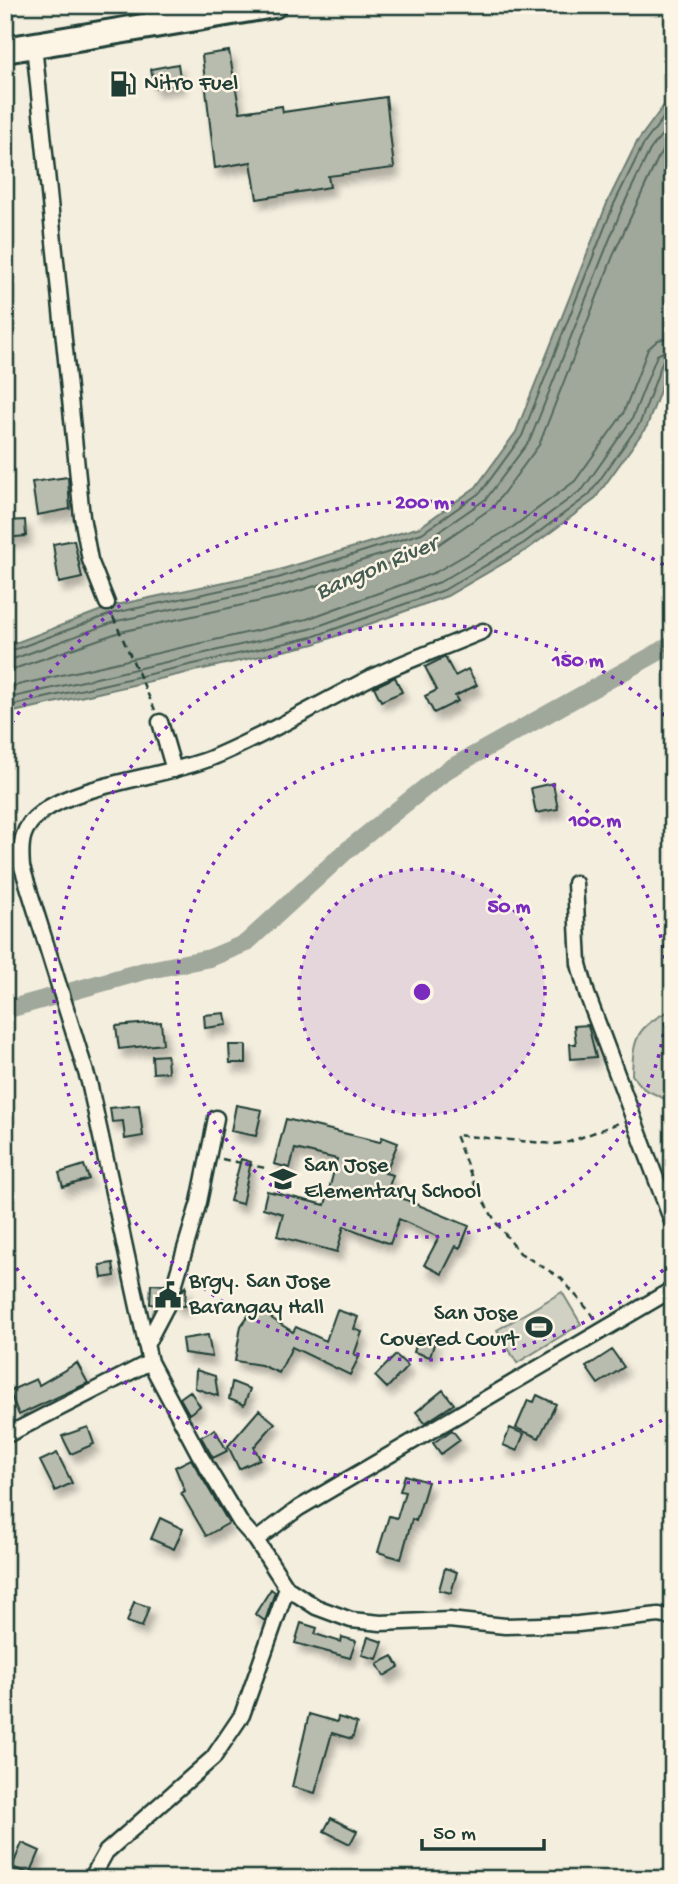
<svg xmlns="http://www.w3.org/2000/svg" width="678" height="1884" viewBox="0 0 678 1884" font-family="'Gochi Hand',sans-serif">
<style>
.green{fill:#d0d1c2;stroke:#78877b;stroke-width:2}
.water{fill:#a0a89b;stroke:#6c7d72;stroke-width:2}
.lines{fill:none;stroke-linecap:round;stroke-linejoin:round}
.shore{stroke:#53685d;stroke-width:2}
.canal{stroke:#a0a89b;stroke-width:18}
.building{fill:#b8bcae;stroke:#1f3d34;stroke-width:2;filter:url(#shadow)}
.minor-casing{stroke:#1f3d34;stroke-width:19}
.trunk-casing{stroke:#1f3d34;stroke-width:30}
.path{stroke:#1f3d34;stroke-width:2.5;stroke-dasharray:7 5;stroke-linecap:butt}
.minor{stroke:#fcf5e5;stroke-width:14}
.trunk{stroke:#fcf5e5;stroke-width:24}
.ring{fill:none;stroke:#7b2cbf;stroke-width:3.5;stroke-dasharray:3.5 7}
.labels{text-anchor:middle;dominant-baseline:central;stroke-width:5;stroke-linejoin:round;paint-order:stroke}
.poi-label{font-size:23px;fill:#1f3d34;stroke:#fcf5e5;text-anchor:start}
.water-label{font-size:24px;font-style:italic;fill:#465d53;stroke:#fcf5e5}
.centre{fill:#7b2cbf;stroke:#fcf5e5;stroke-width:3.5}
.ring-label{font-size:21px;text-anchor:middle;font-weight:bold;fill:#7b2cbf;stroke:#fcf5e5;stroke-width:5;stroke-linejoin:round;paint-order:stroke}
</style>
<defs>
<filter id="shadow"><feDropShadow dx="4.5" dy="8" stdDeviation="3.5" flood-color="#0004"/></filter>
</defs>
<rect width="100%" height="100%" fill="#f3eede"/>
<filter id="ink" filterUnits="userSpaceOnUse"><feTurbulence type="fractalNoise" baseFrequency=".0143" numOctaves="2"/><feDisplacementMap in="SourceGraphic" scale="14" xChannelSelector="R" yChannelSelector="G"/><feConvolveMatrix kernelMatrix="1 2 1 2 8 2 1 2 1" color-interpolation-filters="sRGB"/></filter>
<g filter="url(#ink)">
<path class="green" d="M673 1009V1103L644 1089 632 1075C633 1037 637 1026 673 1009Z
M562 1292 581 1324 517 1363 497 1330Z"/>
<path class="water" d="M673 93V355L647 426 594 500 528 549 447 596 314 644 5 714V647L112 606 276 571 420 527 476 487 516 432 608 201 637 142Z"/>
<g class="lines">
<path class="shore" d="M5 653 114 613 278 578 422 533 481 492 522 436 614 204 643 145 673 105
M5 662 117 621 280 586 425 541 486 499 530 440 622 208 650 150 673 120
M5 672 120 632 283 596 429 551 493 507 539 445 615 251 659 156 673 137
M5 688 307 619 436 572 513 527 575 481 623 414 648 349 658 340 673 337
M5 699 310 629 440 582 519 536 583 489 632 419 657 355 673 347
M5 707 312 637 444 590 524 543 589 495 640 423 663 360 673 356"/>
<path class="canal" d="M5 1010 144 971 210 958 246 943 345 852 447 770 673 644"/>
</g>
<path class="building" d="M229 51 240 112 282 106 283 112 386 97 394 168 328 176 330 187 257 199 251 162 215 168 202 55Z
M178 64 181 84 154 88 151 69Z
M68 477 70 509 37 515 32 482Z
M25 520 26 536 5 538V521Z
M74 540 82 578 59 583 53 544Z
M445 657 455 676 468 669 477 685 455 696 458 701 434 713 425 696 437 690 425 667Z
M395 677 402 692 381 701 374 687Z
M553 783 558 809 536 813 531 788Z
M225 1013 227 1025 205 1028 204 1015Z
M161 1022 163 1044 119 1049 116 1026Z
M588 1025 596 1057 571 1059 570 1044H576L574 1026Z
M229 1045H246V1063H230Z
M167 1055 168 1072 153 1073 152 1056Z
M139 1105 143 1136 125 1139 123 1121 112 1122 110 1108Z
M236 1105 262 1110 256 1136 231 1131Z
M286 1119 380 1142 382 1137 398 1143 385 1173 393 1175 387 1192 469 1226 460 1248 456 1246 442 1274 424 1265 439 1237 399 1219 390 1244 344 1226 337 1252 277 1236 283 1214 263 1208 267 1191 325 1205 337 1159 295 1149 290 1168 274 1164Z
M241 1159 251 1162 242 1204 230 1201Z
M84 1165 89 1179 63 1187 59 1173Z
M113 1263 115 1276 102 1278 100 1265Z
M151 1284 165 1285 172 1295 180 1293 186 1286 185 1306H177L175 1299 167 1295 156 1305 150 1304Z
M254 1307 293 1332 296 1327 326 1341 337 1310 358 1317 354 1329 362 1332 354 1355 359 1357 350 1375 292 1347 279 1373 261 1365 235 1361 241 1326Z
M208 1335 212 1357 184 1353 182 1339Z
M419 1335 435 1341 430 1357 414 1352Z
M612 1350 624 1367 598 1384 586 1367Z
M396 1355 408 1366 387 1388 375 1376Z
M77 1363 88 1383 19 1415 9 1391 36 1379 39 1385Z
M196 1370 215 1376 218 1396 195 1388Z
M232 1382 250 1389 244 1405 229 1399Z
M443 1390 454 1404 425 1423 416 1412Z
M190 1391 200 1406 189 1414 180 1398Z
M537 1395 556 1404 539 1438 516 1428 528 1400 534 1402Z
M259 1410 275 1423 254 1447 260 1459 239 1469 228 1446Z
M88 1427 94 1444 71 1454 62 1436Z
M510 1428 524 1434 517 1451 503 1445Z
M215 1429 227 1451 213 1458 201 1437Z
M452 1430 460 1440 441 1454 433 1443Z
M57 1453 72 1483 55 1491 40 1461Z
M191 1459 229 1523 206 1536 181 1493 185 1491 175 1467Z
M405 1475 428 1482 416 1521 412 1519 401 1559 378 1552 389 1516 397 1518 405 1492 400 1491Z
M160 1518 183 1529 174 1549 151 1539Z
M445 1568 457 1572 451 1593 439 1590Z
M271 1589 275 1592 265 1621 255 1614Z
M134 1602 149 1607 142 1627 127 1622Z
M301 1623 317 1628 315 1634 341 1642 342 1637 356 1641 350 1658 295 1643Z
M368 1637 383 1642 377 1659 362 1655Z
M393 1656 399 1667 384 1676 377 1664Z
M309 1714 337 1722 338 1717 357 1723 352 1739 332 1733 315 1793 292 1787Z
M331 1818 357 1831 350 1844 324 1831Z
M22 1843 40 1851 30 1874 12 1867Z"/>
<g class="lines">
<g class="minor-casing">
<path id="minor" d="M34 45 82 517 90 560 107 603
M160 722 174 770
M575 883 579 964 587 994 673 1224
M174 1286 199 1202 216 1118
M146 1345 167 1305
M150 1362 199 1454 240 1522 256 1540 287 1588 316 1607 351 1620 381 1623 449 1620 505 1626 578 1624 659 1615 673 1618
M5 1436 150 1362 89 1082 22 867C20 843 21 827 42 812 79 784 163 777 209 759 265 736 316 705 370 678 407 660 446 647 483 631
M256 1540 299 1508 673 1289
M91 1879 106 1852 213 1758 242 1715 287 1588"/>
</g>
<g class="trunk-casing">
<path id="trunk" d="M5 50 274 5"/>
</g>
<path class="path" d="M113 617 155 710
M222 1159 265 1168
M595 1318 561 1278 520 1253 497 1224 477 1190 455 1135 554 1144 569 1142 619 1123"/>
<use href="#minor" class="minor"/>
<use href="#trunk" class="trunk"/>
</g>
</g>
<circle cx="422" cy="992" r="123" fill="#7b2cbf" fill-opacity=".12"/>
<g class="ring">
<circle cx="422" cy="992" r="123"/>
<circle cx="422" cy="992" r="245"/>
<path d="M671 1263A368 368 0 1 1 671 721"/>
<path d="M671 1415A491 491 0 0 1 6 1252M6 732A491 491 0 0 1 671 569"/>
</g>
<defs>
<g id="fuel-bare" transform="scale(2.1)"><path d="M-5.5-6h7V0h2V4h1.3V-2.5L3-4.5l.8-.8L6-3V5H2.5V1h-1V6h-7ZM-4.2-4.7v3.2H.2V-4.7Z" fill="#1f3d34" stroke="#fcf5e5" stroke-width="2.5" paint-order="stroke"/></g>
<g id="school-bare" transform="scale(2.1)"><path d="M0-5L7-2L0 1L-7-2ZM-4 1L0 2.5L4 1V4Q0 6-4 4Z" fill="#1f3d34" stroke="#fcf5e5" stroke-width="2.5" paint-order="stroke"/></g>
<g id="civic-bare" transform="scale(2.1)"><path d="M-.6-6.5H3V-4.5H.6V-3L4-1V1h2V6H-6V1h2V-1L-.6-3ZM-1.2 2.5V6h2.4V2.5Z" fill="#1f3d34" stroke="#fcf5e5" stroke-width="2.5" paint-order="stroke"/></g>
<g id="stadium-bare" transform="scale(2.1)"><path d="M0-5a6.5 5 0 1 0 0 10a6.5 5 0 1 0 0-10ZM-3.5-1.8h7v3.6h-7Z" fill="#1f3d34" stroke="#fcf5e5" stroke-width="2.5" paint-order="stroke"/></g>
</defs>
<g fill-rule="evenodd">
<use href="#fuel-bare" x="123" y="84"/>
<use href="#school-bare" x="283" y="1179"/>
<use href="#civic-bare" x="168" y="1295"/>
<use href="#stadium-bare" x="539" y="1327"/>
</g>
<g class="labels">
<g class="poi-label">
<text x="144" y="84">Nitro Fuel</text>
<text x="304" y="1166">San Jose<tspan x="304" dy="26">Elementary School</tspan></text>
<text x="189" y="1282">Brgy. San Jose<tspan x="189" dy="26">Barangay Hall</tspan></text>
<text x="518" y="1314" text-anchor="end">San Jose<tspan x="518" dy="26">Covered Court</tspan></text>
</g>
<g class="water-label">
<text transform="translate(377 569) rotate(-23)">Bangon River</text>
</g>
</g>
<circle cx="422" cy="992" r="10" class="centre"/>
<g class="ring-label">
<text x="422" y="508">200 m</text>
<text x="578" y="666">150 m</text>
<text x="595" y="826">100 m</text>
<text x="509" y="912">50 m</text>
</g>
<rect width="678" height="1884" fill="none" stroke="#fcf5e5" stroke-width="28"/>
<rect x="14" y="14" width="650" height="1856" fill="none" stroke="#1f3d34" stroke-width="2.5" filter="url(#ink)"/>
<path d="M422 1839v10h122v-10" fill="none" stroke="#1f3d34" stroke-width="3.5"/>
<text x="433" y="1839" font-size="21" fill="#1f3d34" stroke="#fcf5e5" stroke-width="5" paint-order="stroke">50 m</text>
</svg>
